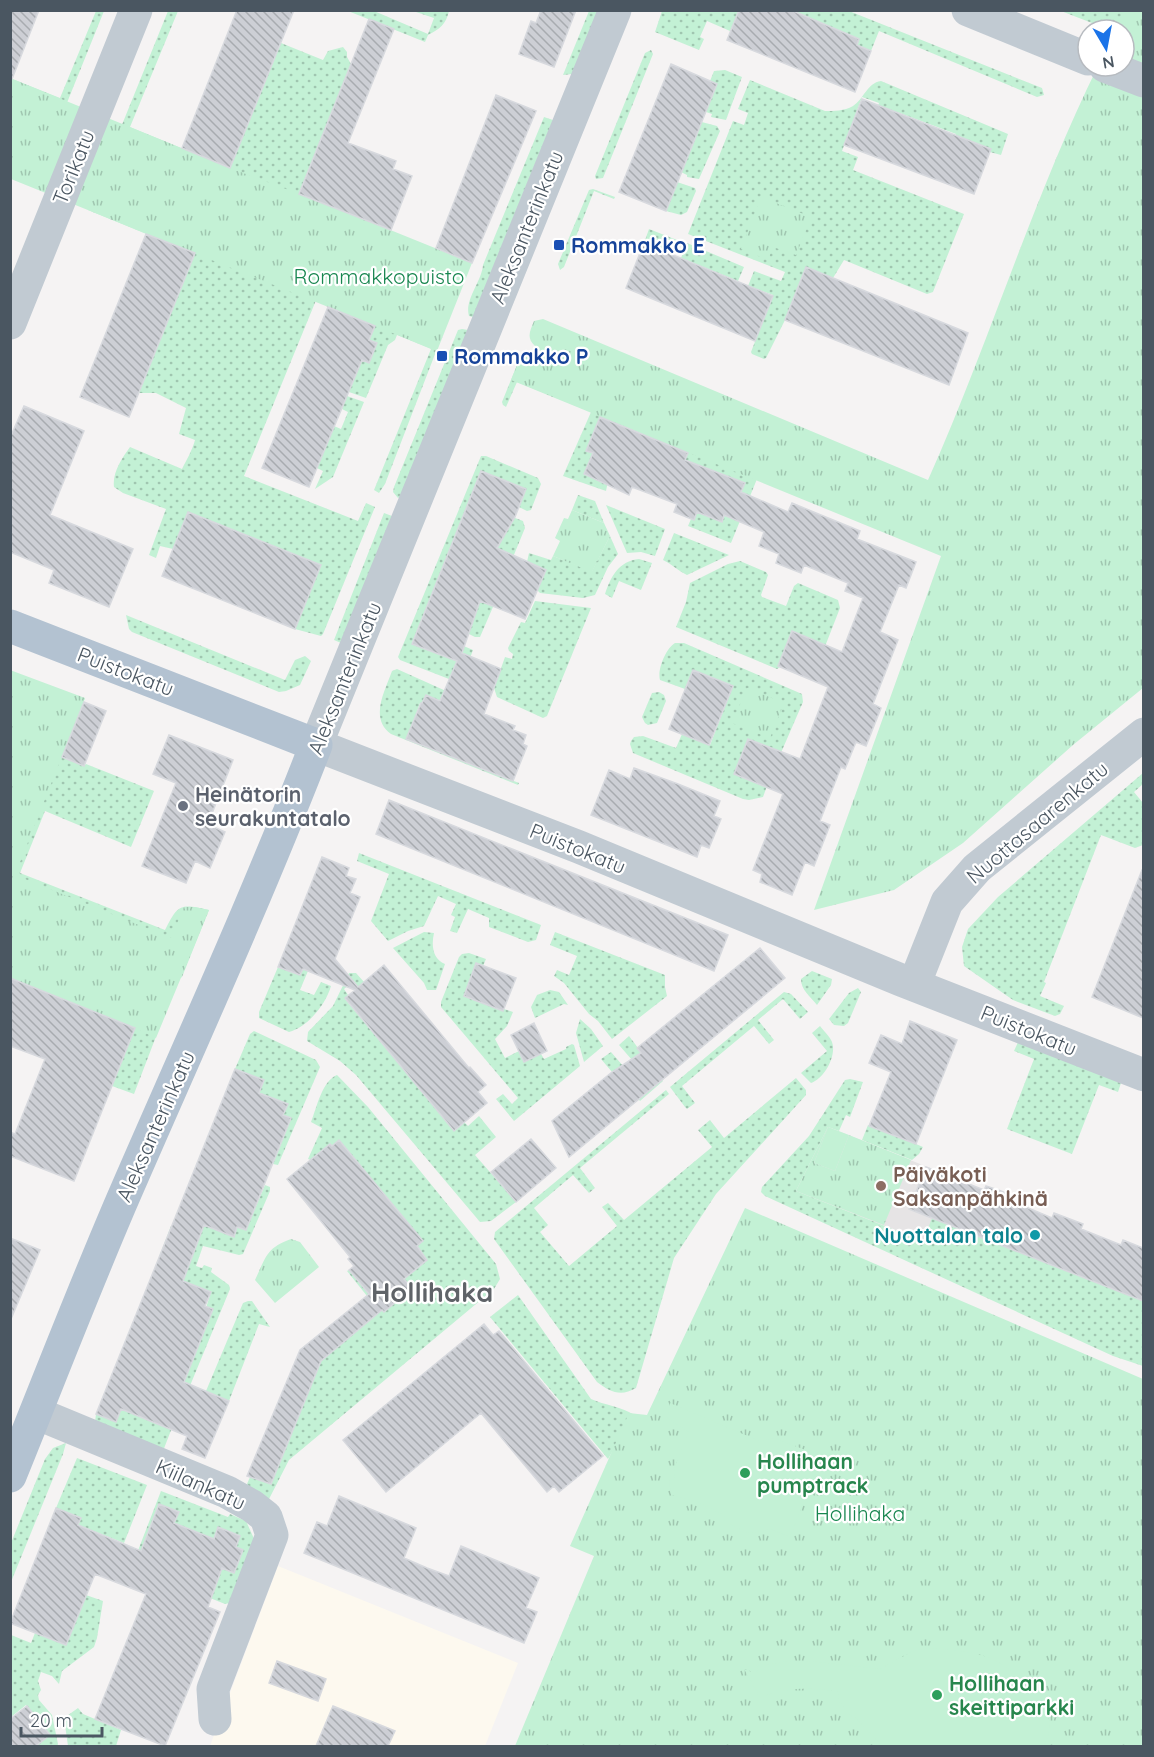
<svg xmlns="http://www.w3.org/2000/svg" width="1154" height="1757" viewBox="0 0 1154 1757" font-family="Quicksand,sans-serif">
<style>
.commercial{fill:#fdf9ef}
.education{fill:#e6e4e5}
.grass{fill:url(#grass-dots)}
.park{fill:url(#park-tufts)}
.garden{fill:#c3f1d5}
.building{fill:url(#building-back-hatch);stroke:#d7d9de;stroke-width:1.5}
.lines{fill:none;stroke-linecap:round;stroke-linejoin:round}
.minor{stroke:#c1cad2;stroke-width:33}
.major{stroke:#b3c2d1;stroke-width:33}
.transit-dot{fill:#1a4fb4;stroke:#fff;stroke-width:2}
.worship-dot{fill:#6b7280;stroke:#fff;stroke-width:2}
.education-dot{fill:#8d6e63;stroke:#fff;stroke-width:2}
.culture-dot{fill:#0f9aa8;stroke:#fff;stroke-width:2}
.leisure-dot{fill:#2e9e5b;stroke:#fff;stroke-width:2}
.labels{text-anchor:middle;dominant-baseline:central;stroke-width:4.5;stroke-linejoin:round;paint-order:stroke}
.street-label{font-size:21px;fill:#4a5661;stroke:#fff}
.transit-label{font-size:21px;font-weight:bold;fill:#164399;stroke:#fff;text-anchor:start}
.park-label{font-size:21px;fill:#17864f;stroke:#fff}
.worship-label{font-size:21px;font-weight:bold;fill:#5b616d;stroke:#fff;text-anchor:start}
.education-label{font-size:21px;font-weight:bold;fill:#785e54;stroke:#fff;text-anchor:start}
.culture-label{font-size:21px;font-weight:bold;fill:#0d838f;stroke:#fff;text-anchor:end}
.leisure-label{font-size:21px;font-weight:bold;fill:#27864d;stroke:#fff;text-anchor:start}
.district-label{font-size:27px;font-weight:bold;fill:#5f6368;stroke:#fff}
</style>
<defs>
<pattern id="grass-dots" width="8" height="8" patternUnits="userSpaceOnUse" patternTransform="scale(1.5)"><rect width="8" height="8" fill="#c3f1d5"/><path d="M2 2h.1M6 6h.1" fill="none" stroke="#a0c6b0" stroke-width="1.8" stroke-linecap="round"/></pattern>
<pattern id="park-tufts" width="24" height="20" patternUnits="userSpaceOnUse" patternTransform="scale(1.5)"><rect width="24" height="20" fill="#c3f1d5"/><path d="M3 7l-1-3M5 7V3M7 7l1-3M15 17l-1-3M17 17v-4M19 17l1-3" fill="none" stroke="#a0c6b0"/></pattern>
<pattern id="building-back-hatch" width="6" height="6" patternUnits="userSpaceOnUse" patternTransform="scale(1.5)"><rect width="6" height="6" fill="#cdcfd5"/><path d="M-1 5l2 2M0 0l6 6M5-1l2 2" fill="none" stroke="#a8abb0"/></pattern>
</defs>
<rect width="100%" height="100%" fill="#f5f3f3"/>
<path class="commercial" d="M278 1566 518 1663 485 1746H210Z"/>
<path class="education" d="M828 1127 965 1182 948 1224 923 1241 796 1191Z"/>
<path class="grass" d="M96 11H104L58 125 10 78 60 98Z
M168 11H178L130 127 230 168 281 43 323 60 328 51 343 47 347 52V57L351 64 299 193 326 204 115 142Z
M348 11H374L428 34 434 18 413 11H449C446 24 440 29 428 35L425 42Z
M589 11H598L572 74 563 75Z
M662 11V10L739 11 730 31 707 21 700 37 704 39 699 50 655 32Z
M791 11H849L1042 88 1044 95 1037 97 879 31 871 51 857 45 859 39 844 32 841 39Z
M1061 11H1143L1124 30H1110Z
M651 50 653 54 603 178 596 179 595 176 645 53Z
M725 70 742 77 726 120 711 117 712 114 706 112 717 84 710 81 714 71Z
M750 80 825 111C834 111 844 111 853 106 864 99 867 83 881 81L1008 134 1001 155 990 152 991 149 976 143 953 142 956 134 897 112 895 118 876 111 879 103 862 97 842 151 858 157 853 170 964 214 933 292 927 294 844 260 833 278 806 267 785 320 766 358 764 359 752 354 751 352 773 295 757 289 755 294 746 291 754 271 781 281 785 272 688 234 733 121 744 125 748 113 738 109Z
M544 117 553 120 473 317 469 316C464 300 482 281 483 265Z
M694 120 717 126 720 131 699 179 687 177V175L675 169Z
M106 164 328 271 244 476 358 521 366 503 375 507 323 634 321 636 295 629 321 565 189 512 173 549 160 546 156 558 149 555 166 509 123 493 114 487C112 473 122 458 130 447L182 469C187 459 192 451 195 440L179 434 186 408 156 393H138L195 254 88 210Z
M677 182 695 188 696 191 687 212 681 215 666 211Z
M593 189 615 197 614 199 594 191 564 267 560 270 558 264 589 190Z
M649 229 677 240 669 259 660 249 644 243Z
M687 243 744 267 738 281 681 258Z
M336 287 447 323 385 484 379 493 374 490 431 349 397 335 395 340 388 345 366 398 349 392 375 326 328 307Z
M462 329 468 330 400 497 398 498 393 492 394 487 458 330Z
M527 356 772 442 731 543 688 526 691 519 694 520 697 512 722 522 728 507 734 509 745 483 685 460 688 453 657 440 641 442 644 434 621 425 617 433 587 451 593 453 587 467 609 476 606 491 563 476 591 412 517 382 506 407 503 405 502 402 519 360Z
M347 396 364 402 333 477 315 489 323 471 317 468 334 426 341 429 348 412 342 409Z
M481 456H486L538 478 541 484 531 510 527 511 519 507 517 486 481 471 412 643 446 657 459 644 473 650 463 677 449 679 400 660 398 657Z
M578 495 595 501 604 523 572 510Z
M606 505 665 529 655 556 641 552 627 553Z
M384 513 392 516 341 643 334 640Z
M510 516 523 521 525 528 506 574 488 570Z
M674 533 729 555 687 575C678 571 672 564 663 560Z
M610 536 618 554 608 567 595 595 583 598 540 593 538 591 527 562 529 553 551 560 553 556 592 571Z
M639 559 652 563 641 590 619 581 612 598 605 594C611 576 619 561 639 559Z
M740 561 766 572 768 575 761 595 762 597 786 606 794 586 798 583 838 600 840 608 824 649 792 632 778 666 780 667 777 669 676 627 686 602 690 583 728 564Z
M484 580 499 593 480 637H475L463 631Z
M535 601 591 608 547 716 543 718 497 697 494 688 505 657 512 659 513 654 509 651 508 648 521 622 525 623Z
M126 615 285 680 295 660 305 656 311 661 300 685 286 691 279 692 132 632 129 629Z
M675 643H684L802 694 803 702 780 755 769 747 748 739 734 774 767 786 763 797 749 800 743 799 633 753 630 744 631 741 634 737 643 736 676 748 682 734 710 745 733 686 693 670 685 689 660 680C657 670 666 648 675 643Z
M397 669 446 691V698L442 696 440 701 425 696 422 703H420L407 739 519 783 518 785 391 734C369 718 385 691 392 671Z
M659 692 664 695 666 701 657 723 648 725 645 723 642 717 652 693Z
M85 698 62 757 84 766 86 764 154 791 131 847 45 811 20 873 165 930C178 905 179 903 209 910L182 977 179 979 11 917V746Z
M1143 773V784L1134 792 1143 803V845L1135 848 1101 835 1044 982 1046 983 1040 996 1064 1006 1060 1014 1055 1016 1013 1000 964 966 962 947 968 929 998 897Z
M359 853 541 925 536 940 528 942 489 927V918L468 909 457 933 450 931 455 917 451 915 456 904 438 896 424 926 408 931 388 941 371 921 389 874 357 861Z
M424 932 434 933C431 946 433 959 445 964L436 990H427L424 983 393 948Z
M555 932 665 975V987L667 996 612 1039 598 1021 589 1014 564 983 554 976 557 970 569 975 577 956 550 945Z
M469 953 486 959 483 966 476 963 464 996 503 1010 504 1009 513 1012 507 1026 495 1039 505 1058 519 1051 541 1054 544 1059 566 1049V1047L572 1044 574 1045 580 1066 514 1121 496 1099 503 1094 512 1104 518 1098 441 1007V1002L459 957 462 954Z
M278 967 300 975 303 969 308 971 300 990 314 995 321 982 331 986C326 1004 308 1027 289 1032L259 1018V1012Z
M812 971 832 979 831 985 817 1005C810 996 801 990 801 979Z
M349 973H356L364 982 358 987 354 981 344 989 348 995 345 999 454 1130 464 1122 468 1126 479 1116 496 1137 475 1155 516 1202 491 1221 480 1222 356 1075 340 1061 307 1041 308 1032 333 1006Z
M11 979 170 1000 134 1094 112 1086 135 1028Z
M858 988 861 992 848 1023 844 1026 834 1025 829 1019 849 993Z
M550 990 559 992 568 1005 564 1004 535 1018 531 1007 537 995Z
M784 992 791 994 808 1012 800 1019 783 999 758 1020 774 1040 769 1044 754 1026 682 1086 695 1103 687 1109 685 1107 670 1087Z
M580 1019 591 1029 603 1046 584 1062 576 1033Z
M820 1026C824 1031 830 1037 832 1042 837 1056 824 1079 811 1083L801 1073 827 1051 812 1033Z
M254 1031 316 1060 320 1067 278 1165 273 1164 291 1119 283 1115 287 1104 259 1093 263 1080 235 1069 250 1034Z
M629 1036 663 1081 640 1101 614 1071 612 1072 601 1059 611 1052 637 1082 645 1075 619 1045Z
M1019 1040 1121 1083 1118 1092 1099 1085 1072 1154 1007 1129 1034 1059 1014 1051Z
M337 1075 368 1107 496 1264 500 1279 494 1289 289 1460 269 1499 250 1491 247 1484 250 1477 271 1484 298 1361 367 1296 347 1271 349 1270 384 1311 412 1289 404 1279 427 1260 416 1246 422 1241 330 1144 311 1160 308 1159 322 1128 311 1122C317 1107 322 1081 337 1075Z
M796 1078 806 1090V1095L716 1194 674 1258 636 1388C621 1397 610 1392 597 1382L494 1239 495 1232 666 1090 669 1094 580 1168 595 1188 589 1193 573 1175 534 1208 548 1225 540 1232 569 1266 617 1226 602 1207 608 1203 624 1220 712 1147 698 1130 710 1120 724 1138Z
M850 1079 863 1082 850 1117 846 1115 839 1131 828 1127 796 1191 923 1241 932 1218 1143 1301V1366L1113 1356 765 1196 761 1192 762 1187 809 1136 845 1080Z
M868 1125 916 1144 923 1147 919 1154 912 1160 862 1140Z
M265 1185 270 1187V1191L243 1254 239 1255 203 1246 196 1266 202 1268 204 1265 212 1268 211 1272 229 1285 230 1289 187 1393H179L211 1292 183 1281 187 1268 159 1257 171 1226 199 1238 204 1225 234 1236 237 1227 246 1230Z
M518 1295 591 1399C604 1405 623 1407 634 1415L608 1459 490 1317Z
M248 1301H252L270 1327 259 1324 229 1401 206 1391 243 1303Z
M121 1409 157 1424 175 1420 163 1451 95 1422 96 1414 116 1422Z
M66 1443 63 1454 11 1582V1543L45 1459 53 1448Z
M77 1458 147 1485 124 1543 78 1525 81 1518 56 1508Z
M161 1491 228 1517 230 1514 246 1521 256 1543 230 1603 225 1604 185 1588 214 1591 222 1568 234 1573 242 1550 236 1547 240 1536 218 1527 214 1539 174 1523 179 1512 159 1504 141 1551 132 1566Z
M86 1595 103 1601 97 1638 94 1647 62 1671 59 1684 52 1676 41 1672 38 1681 41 1690 38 1695 39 1700 52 1715 58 1744 57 1746H36L50 1735 26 1705 11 1717V1635L31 1643 35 1633 66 1645Z
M78 1708 83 1714 121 1730 116 1746H68L64 1718Z"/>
<path class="park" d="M1126 11H1143V688L1073 745 963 843 894 890 814 910 941 556 511 380 520 358 532 356 535 346C526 338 530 331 534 321L543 319 928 480C989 344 1032 200 1098 66H1124V30H1116Z
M10 78 230 168 326 204 472 263 437 351 11 179Z
M761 197 811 217 796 255 773 247 768 260 741 249Z
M572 510 604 523 610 536 592 572 553 556 560 541 555 538 564 518 568 519Z
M10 670 85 698 15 875 171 938 184 907H195L209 910 156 1038 135 1028 11 979Z
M747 688 784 703 770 738 732 723Z
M828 1127 814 1163 835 1171 849 1135 911 1160 884 1225 796 1191Z
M745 1208 1143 1379V1746H515L594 1556 570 1546 629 1413 647 1415Z
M291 1239 300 1242 319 1267 275 1303 255 1280C266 1257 266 1248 291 1239Z"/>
<path class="garden" d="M828 1127 849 1135 835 1171 814 1163Z
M670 1403 757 1440 762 1441 773 1438 822 1456 790 1537 770 1529 755 1533 746 1532 725 1522 724 1515 695 1501 671 1495 669 1480 674 1479 675 1466 689 1432 667 1418Z
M932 1648C952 1650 973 1651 992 1659 1014 1669 1047 1699 1050 1724 1050 1732 1047 1739 1044 1746H882L855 1717H852L839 1701 838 1692C811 1687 785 1687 760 1698L744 1669 752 1672 757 1671 758 1666 783 1662 810 1661 880 1669 913 1651Z"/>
<path class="building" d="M10 10H39L12 79H10Z
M237 10H294L230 168 182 148Z
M541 10H576L554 67 519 54 531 21 536 23Z
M739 10H791L859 39 857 45 871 51 855 92 727 40Z
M369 19 394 29 348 143 396 161 393 169 412 176 391 230 299 194Z
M671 64 717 84 666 211 619 192Z
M496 95 536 111 472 263 436 248Z
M862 99 991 149 974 194 844 145Z
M146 234 195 253 129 417 80 397Z
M644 243 773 296 755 341 626 288Z
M806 267 968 333 949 385 785 320Z
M328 307 375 326 369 340 377 343 369 363 362 360 309 487 262 468Z
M24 406 84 431 50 515 133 549 109 607 49 583 54 570 10 552V438Z
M600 417 688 453 685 460 745 483 741 492 788 512 792 503 816 513 860 531 857 539 916 562 906 588 899 585 880 632 898 640 873 704 881 708 866 746 856 742 845 769 841 767 820 821 830 825 814 866 805 862 792 895 760 882 762 874 753 870 783 794 734 774 748 739 800 759 828 687 778 666 792 631 842 652 863 598 845 591 848 583 804 565 801 573 776 563 779 554 759 546 764 532 724 515 722 522 697 512 694 520 674 512 677 504 632 487 629 495 584 474 593 453 586 451Z
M481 471 526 489 515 517 497 548 546 570 525 619 480 601 462 653 501 669 484 714 515 726 513 730 526 735 523 744 527 746 513 781 406 739 421 703H422L426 695 440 701 457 661 412 644Z
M188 512 321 565 295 629 162 576Z
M693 670 733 686 709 745 669 729Z
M84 702 106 711 84 766 62 757Z
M169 735 233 760 211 816 213 817 209 825 225 832 210 868 195 861 186 883 142 866 176 783 153 774Z
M634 768 678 784 720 801 714 816 721 819 709 848 701 845 697 857 591 815 609 770 630 779Z
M389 800 728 935 714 971 376 834Z
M322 857 349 868 346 876 356 879 350 893 360 897 335 959 358 987 384 965 469 1068 470 1067 486 1085 478 1092 487 1103 454 1131 345 998 355 990 303 969 300 975 278 967Z
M1142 870H1143V1018L1092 997Z
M760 948 785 978 569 1157 552 1121 612 1072 641 1053 637 1048Z
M476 963 516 978 503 1011 464 996Z
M10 978 135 1028 74 1181 10 1156V1132L15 1134 45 1059 10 1046Z
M910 1021 957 1040 916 1144 869 1126 891 1072 869 1063 881 1035 902 1044Z
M534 1023 547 1051 524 1062 511 1035Z
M235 1069 264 1080 259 1093 288 1104 283 1115 291 1118 246 1230 237 1227 234 1237 204 1225 183 1281 211 1292 205 1306 213 1309 184 1382 229 1401 205 1458 182 1449 187 1436 121 1409 116 1422 96 1414Z
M531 1139 556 1168 516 1202 491 1172Z
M339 1140 423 1241 417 1246 427 1260 404 1279 412 1288 384 1312 382 1310 321 1361 271 1484 247 1476 300 1350 369 1294 349 1270 354 1266 348 1259 350 1257 287 1179 330 1144 332 1146Z
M926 1167 984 1190 986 1186 1001 1191 1015 1197 1014 1202 1052 1218 1054 1213 1083 1224 1081 1229 1121 1245 1123 1240 1143 1248V1301L909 1209Z
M10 1238 40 1250 11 1319H10Z
M484 1324 493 1335 499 1331 603 1456 559 1492 554 1486 547 1492 481 1413 386 1492 343 1440Z
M339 1496 416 1528 404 1558 427 1568 449 1576 461 1546 539 1578 526 1608 537 1612 524 1643 304 1553 317 1522 327 1526Z
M159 1504 179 1512 174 1523 214 1539 218 1527 240 1536 236 1547 243 1550 234 1573 222 1568 208 1607 220 1612 165 1746 95 1719 146 1594 95 1574 66 1645 10 1623 56 1508 81 1518 78 1525 141 1551Z
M277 1661 326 1679 318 1701 269 1683Z
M27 1706 50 1735 36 1746H10V1719Z
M333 1706 395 1731 388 1746H316Z"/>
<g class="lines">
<path class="minor" d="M615 10 316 745 579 847 901 980 1144 1075
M968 10 1088 59
M1105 66 1144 81
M10 323 136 10
M914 985 947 902 977 868 1144 734
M36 1413 227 1492 252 1506 266 1517 272 1535 213 1689 215 1719"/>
<path class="major" d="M10 626 316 745C258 895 191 1042 127 1189 86 1283 49 1380 10 1476"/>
</g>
<g class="transit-dot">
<rect x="553" y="239" width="12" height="12" rx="3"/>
<rect x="436" y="350" width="12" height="12" rx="3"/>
</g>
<circle class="worship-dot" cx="183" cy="806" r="6"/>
<circle class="education-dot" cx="881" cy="1186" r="6"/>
<circle class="culture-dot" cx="1035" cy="1235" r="6"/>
<g class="leisure-dot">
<circle cx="745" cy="1473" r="6"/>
<circle cx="937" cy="1695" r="6"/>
</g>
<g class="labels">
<g class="street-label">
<text transform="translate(73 167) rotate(-68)">Torikatu</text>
<text transform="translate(526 227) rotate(-68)">Aleksanterinkatu</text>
<text transform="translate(126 671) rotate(21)">Puistokatu</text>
<text transform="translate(344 678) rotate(-68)">Aleksanterinkatu</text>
<text transform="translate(1037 822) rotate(-40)">Nuottasaarenkatu</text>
<text transform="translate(578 848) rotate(22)">Puistokatu</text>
<text transform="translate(1029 1030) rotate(22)">Puistokatu</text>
<text transform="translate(155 1126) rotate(-66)">Aleksanterinkatu</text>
<text transform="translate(201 1484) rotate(24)">Kiilankatu</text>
</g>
<g class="transit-label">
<text x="571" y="245">Rommakko E</text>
<text x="454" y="356">Rommakko P</text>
</g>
<g class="park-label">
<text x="379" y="276">Rommakkopuisto</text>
<text x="860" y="1513">Hollihaka</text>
</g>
<g class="worship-label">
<text x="195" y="794">Heinätorin<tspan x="195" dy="24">seurakuntatalo</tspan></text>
</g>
<g class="education-label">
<text x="893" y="1174">Päiväkoti<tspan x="893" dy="24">Saksanpähkinä</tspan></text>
</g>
<g class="culture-label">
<text x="1023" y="1235">Nuottalan talo</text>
</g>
<g class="leisure-label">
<text x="757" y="1461">Hollihaan<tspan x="757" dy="24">pumptrack</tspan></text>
<text x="949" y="1683">Hollihaan<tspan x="949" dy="24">skeittiparkki</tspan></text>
</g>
<g class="district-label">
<text x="432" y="1292">Hollihaka</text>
</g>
</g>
<rect width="1154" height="1757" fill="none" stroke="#4a5661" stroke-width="24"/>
<g transform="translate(1106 48) rotate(170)"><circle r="28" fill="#ffffff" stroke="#b7bbc0" stroke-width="1.5"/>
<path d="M0-4.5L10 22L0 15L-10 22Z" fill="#1a73e8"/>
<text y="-9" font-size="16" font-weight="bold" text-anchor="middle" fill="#4a5661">N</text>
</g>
<path d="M21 1727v9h81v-9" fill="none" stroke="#4a5661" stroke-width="3"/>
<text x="30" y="1727" font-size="18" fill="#4a5661" stroke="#ffffff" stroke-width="4.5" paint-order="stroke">20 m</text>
</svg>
